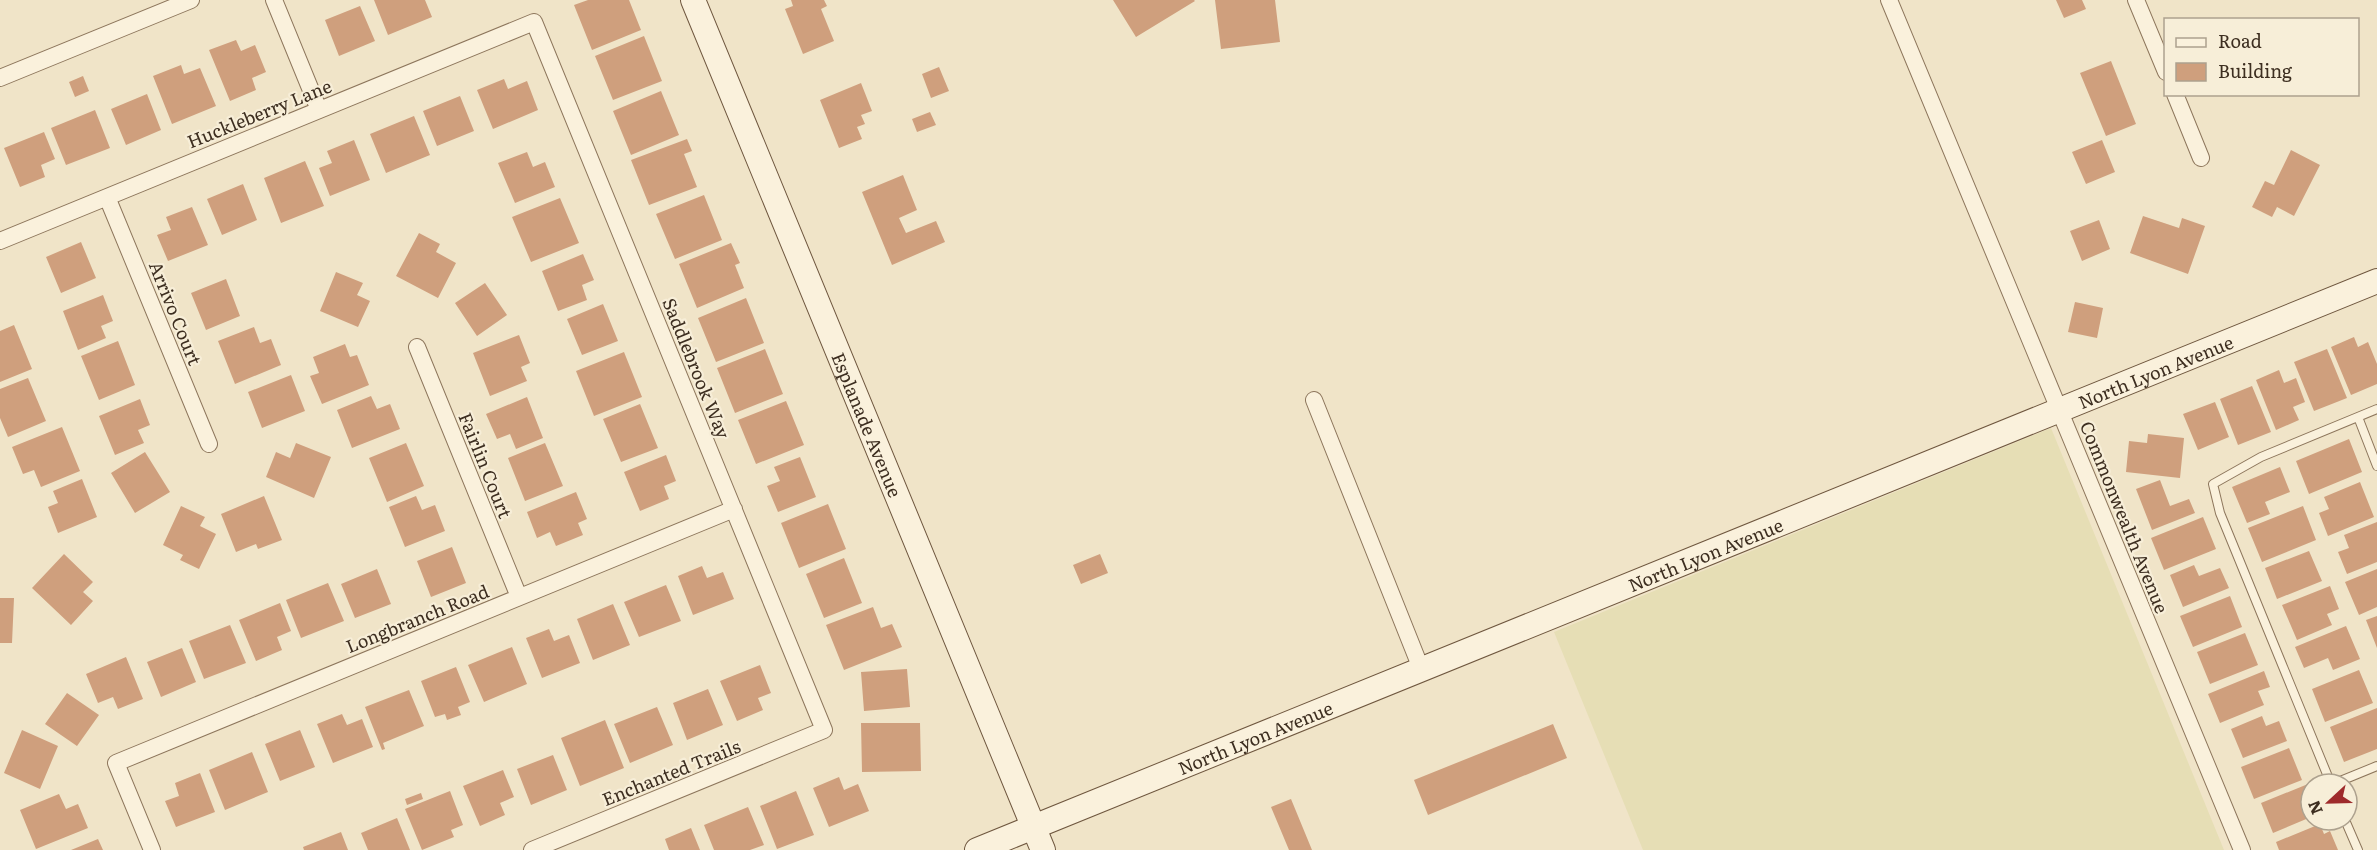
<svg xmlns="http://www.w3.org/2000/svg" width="2377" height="850" viewBox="0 0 2377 850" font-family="Literata,serif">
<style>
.farmland{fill:#e6deb5}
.building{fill:#cf9f7d}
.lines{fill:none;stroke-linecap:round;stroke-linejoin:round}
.lane-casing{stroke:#8d765c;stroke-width:10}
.street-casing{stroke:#8d765c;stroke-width:18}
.secondary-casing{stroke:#6f573f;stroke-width:26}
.lane{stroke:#faf1dc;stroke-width:8}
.street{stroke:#faf1dc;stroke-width:16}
.secondary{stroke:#faf1dc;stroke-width:24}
.labels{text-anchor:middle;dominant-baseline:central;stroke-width:4.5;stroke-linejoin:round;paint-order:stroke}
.street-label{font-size:18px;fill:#3d2e20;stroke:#f7eed8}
</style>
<rect width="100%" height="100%" fill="#f0e4c8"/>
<path class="farmland" d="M2051 428 2224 850H1643L1554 632Z"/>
<path class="building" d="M374 0H425L432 17 388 35Z
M588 0H629L641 30 592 50 574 5Z
M791 0H824L827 6 821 9 834 41 803 54 785 9 793 6Z
M1113 0H1194L1195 1 1136 37Z
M1215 0H1275L1280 42 1221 49Z
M2056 0H2082L2086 9 2064 18Z
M360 6 375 41 339 56 325 20Z
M644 36 662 81 613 100 595 56Z
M236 40 241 51 255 45 266 72 252 78 256 90 230 101 209 50Z
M2111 61 2136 124 2106 136 2080 73Z
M181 65 184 74 200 68 216 106 172 124 153 76Z
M939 67 949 91 931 98 922 74Z
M83 76 89 91 75 97 69 82Z
M504 79 508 89 527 81 538 110 493 129 477 90Z
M861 83 872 111 861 115 865 124 857 127 862 139 839 148 820 100Z
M661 91 679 135 631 155 613 111Z
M147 94 161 130 126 145 111 109Z
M460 96 474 131 437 146 423 111Z
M95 110 110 148 66 165 51 128Z
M930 112 936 125 917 132 912 119Z
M414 116 430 155 386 173 370 134Z
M44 132 55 159 41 165 45 177 20 187 4 148Z
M687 139 692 151 684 154 697 187 649 205 631 160Z
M354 140 370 180 330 196 319 168 332 163 327 151Z
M2102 140 2115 172 2086 184 2072 152Z
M2291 150 2320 165 2294 216 2277 207 2272 217 2252 207 2265 181 2274 185Z
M527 152 533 167 545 162 555 187 515 203 498 163Z
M305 161 324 206 281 223 264 178Z
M903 175 917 210 899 218 906 233 936 221 945 242 892 265 862 192Z
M243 184 257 220 222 235 207 199Z
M704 195 722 240 675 259 656 214Z
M560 198 579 243 531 262 512 217Z
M192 207 208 245 168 261 157 235 171 230 166 217Z
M2143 216 2179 228 2182 218 2205 226 2188 274 2130 253Z
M2099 220 2110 249 2082 261 2070 231Z
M419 233 440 244 436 252 456 263 438 298 396 276Z
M81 242 96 278 61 293 46 257Z
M731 243 740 263 735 265 744 288 697 308 679 264Z
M583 254 594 280 582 285 587 300 558 311 542 271Z
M336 272 363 283 357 295 370 301 358 327 320 311Z
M226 279 240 316 206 330 191 293Z
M485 283 507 315 477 336 455 303Z
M103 295 113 321 101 326 106 338 78 350 63 311Z
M746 298 764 343 716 362 698 318Z
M2075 302 2103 308 2097 338 2068 332Z
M603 304 618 341 582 355 567 319Z
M14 325 32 369 0 382V331Z
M254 327 260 343 271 339 281 365 235 384 218 341Z
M519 335 530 363 521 367 527 381 490 396 473 353Z
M2354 337 2358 347 2368 342 2377 364V384L2351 395 2331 347Z
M118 341 135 385 99 400 81 356Z
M345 344 350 357 357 355 369 385 322 404 310 376 319 373 313 357Z
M765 349 783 394 735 413 717 368Z
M2327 349 2347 398 2314 411 2294 362Z
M624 352 642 397 594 416 576 371Z
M2279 370 2284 383 2296 378 2305 402 2293 407 2299 420 2276 430 2256 380Z
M291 375 305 411 262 428 248 392Z
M28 378 46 421 8 437 0 418V389Z
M2252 386 2271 432 2238 445 2220 399Z
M371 396 377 409 390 404 400 429 352 448 337 410Z
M527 397 543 438 516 449 510 434 497 439 486 414Z
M140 399 150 425 138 430 144 443 115 455 99 416Z
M786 401 804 445 756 464 738 420Z
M2215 402 2229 437 2198 450 2183 414Z
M640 404 658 448 621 462 603 419Z
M62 427 80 471 41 487 34 470 23 474 12 447Z
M2148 434 2184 438 2180 478 2126 472 2129 441 2147 443Z
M2349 439 2362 472 2309 494 2296 461Z
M296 443 331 457 314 498 266 477 276 452 290 458Z
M406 443 424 486 387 502 369 458Z
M545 443 563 486 525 501 508 458Z
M145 452 170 492 135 513 111 473Z
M666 455 676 481 664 486 669 499 640 511 624 472Z
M800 457 816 497 778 512 767 486 780 481 774 467Z
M2280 467 2290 492 2265 502 2270 514 2247 523 2232 487Z
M82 479 97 517 58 533 48 507 58 503 53 491Z
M2160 480 2170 506 2189 499 2195 513 2152 530 2136 489Z
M2360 482 2374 517 2328 536 2319 513 2329 509 2324 497Z
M576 492 587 519 578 523 583 535 556 546 550 532 537 538 527 512Z
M264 496 282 540 258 549 256 544 236 552 221 514Z
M416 496 422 510 435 505 445 531 405 547 389 507Z
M828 504 846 549 799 568 781 523Z
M181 506 205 517 200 526 216 534 199 569 180 560 183 555 163 545Z
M2303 506 2316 540 2262 562 2248 528Z
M2203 517 2216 549 2164 570 2151 538Z
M2377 522V562L2347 574 2338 552 2349 548 2344 535Z
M452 547 466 583 431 597 417 561Z
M2309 551 2322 581 2277 599 2265 568Z
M64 554 93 582 83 592 93 601 71 625 32 588Z
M1100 554 1108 573 1081 584 1073 565Z
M844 558 862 603 824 618 806 574Z
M2194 565 2199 576 2220 568 2229 588 2183 607 2170 575Z
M702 566 707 578 723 572 734 599 693 615 678 576Z
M377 569 391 604 355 618 341 584Z
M2377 569V607L2359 615 2345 582Z
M328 583 344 621 301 638 286 600Z
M666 585 681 621 639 637 624 602Z
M2330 586 2339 609 2327 614 2332 625 2297 640 2282 605Z
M2230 596 2242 627 2193 647 2180 616Z
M0 598H14L12 643H0Z
M280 603 291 631 277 637 282 650 256 661 239 620Z
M613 604 630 645 593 660 577 619Z
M873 607 881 628 892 624 902 647 844 670 826 625Z
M2377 616V648L2366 620Z
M230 625 246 663 204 679 189 641Z
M2346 626 2360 659 2333 670 2328 658 2304 668 2295 647Z
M549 629 554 641 569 635 580 663 542 678 526 638Z
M2245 633 2258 665 2210 684 2197 652Z
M512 647 527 684 484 702 468 665Z
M182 648 196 682 161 697 147 662Z
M126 657 143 699 118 709 113 697 98 703 86 674Z
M760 665 771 693 758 698 763 710 737 721 720 681Z
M456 667 470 702 458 707 461 715 447 720 445 714 435 717 421 681Z
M907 669 910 707 864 711 861 672Z
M2359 670 2373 703 2325 722 2312 689Z
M2264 671 2270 687 2258 691 2264 705 2220 723 2208 694Z
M708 689 723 725 687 740 673 703Z
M409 690 424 726 383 743 385 749 382 750 365 707Z
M67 693 99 715 77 746 45 724Z
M657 707 673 745 630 763 614 724Z
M2377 708V749L2344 762 2330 727Z
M342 714 347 725 362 719 373 747 333 763 317 724Z
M2262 716 2266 726 2279 721 2287 741 2243 758 2231 729Z
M605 720 624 768 580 786 561 738Z
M861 723H920L921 771 862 772Z
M1553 724 1567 758 1428 815 1414 780Z
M22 730 58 746 40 789 4 773Z
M300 730 315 767 280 781 265 744Z
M2289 748 2302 780 2254 799 2241 767Z
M252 752 268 792 225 810 209 770Z
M553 755 567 790 531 805 517 769Z
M503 770 514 797 500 803 505 815 480 826 463 786Z
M200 773 215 812 176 827 165 801 179 796 175 783Z
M839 777 844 790 858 784 869 811 829 827 813 788Z
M2308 784 2311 792V817L2273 833 2261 803Z
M450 791 463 825 451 830 454 837 422 850 405 809Z
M796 791 814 835 777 849 760 806Z
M421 793 423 799 407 805 405 799Z
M59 794 66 809 78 804 88 828 36 849 20 810Z
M1291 799 1312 850H1289L1271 807Z
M748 807 764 845 750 850H714L704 825Z
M397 818 410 850H368L361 833Z
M2320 824 2324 834 2330 831 2338 850H2279L2276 842Z
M691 828 700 850H669L665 839Z
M341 832 348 850H304L303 847Z
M98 839 103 850H71Z"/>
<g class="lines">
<g class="lane-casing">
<path id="lane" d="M2358 417 2377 466
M2331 784 2220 513 2213 484 2261 457 2377 409
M2333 784 2377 766
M2345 820 2358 850"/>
</g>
<g class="street-casing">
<path id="street" d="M274 0 319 110
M1889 0 2242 850
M2136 0 2166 72
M0 78 191 0
M2175 94 2201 158
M107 197 209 444
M0 241 534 22 824 730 532 850
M417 347 519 597
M1314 400 1422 671
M152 850 116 763 734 509"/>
</g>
<g class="secondary-casing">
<g id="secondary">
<path id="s1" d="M693 0 1043 850"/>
<path id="s2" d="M977 850 2377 281"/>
</g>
</g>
<use href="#lane" class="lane"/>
<use href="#street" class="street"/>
<use href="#secondary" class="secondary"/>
</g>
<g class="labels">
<g class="street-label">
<text transform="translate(259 113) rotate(-22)">Huckleberry Lane</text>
<text transform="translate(176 313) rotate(68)">Arrivo Court</text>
<text transform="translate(697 368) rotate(68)">Saddlebrook Way</text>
<text stroke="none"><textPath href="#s2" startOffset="1272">North Lyon Avenue</textPath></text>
<text stroke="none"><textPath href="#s1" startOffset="459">Esplanade Avenue</textPath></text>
<text transform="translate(486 465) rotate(68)">Fairlin Court</text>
<text transform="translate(2125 517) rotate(68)">Commonwealth Avenue</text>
<text stroke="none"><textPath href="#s2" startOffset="786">North Lyon Avenue</textPath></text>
<text transform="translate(417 618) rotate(-22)">Longbranch Road</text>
<text stroke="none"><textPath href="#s2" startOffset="300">North Lyon Avenue</textPath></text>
<text transform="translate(671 772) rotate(-22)">Enchanted Trails</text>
</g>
</g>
<rect x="2164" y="18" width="195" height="78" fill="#f7eed8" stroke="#ada18e" stroke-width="1.5"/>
<rect x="2176" y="38" width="30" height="9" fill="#faf1dc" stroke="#ada18e" stroke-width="1.5"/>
<text x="2218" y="48" font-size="18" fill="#3d2e20">Road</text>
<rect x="2176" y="63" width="30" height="18" fill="#cf9f7d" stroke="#ada18e" stroke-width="1.5"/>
<text x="2218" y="78" font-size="18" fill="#3d2e20">Building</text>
<g transform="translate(2329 802) rotate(248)"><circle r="28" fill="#f7eed8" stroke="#ada18e" stroke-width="1.5"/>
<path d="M0-4.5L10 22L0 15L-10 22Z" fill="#9e2a2b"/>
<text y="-9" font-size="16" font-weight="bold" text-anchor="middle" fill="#3d2e20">N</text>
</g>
</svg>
